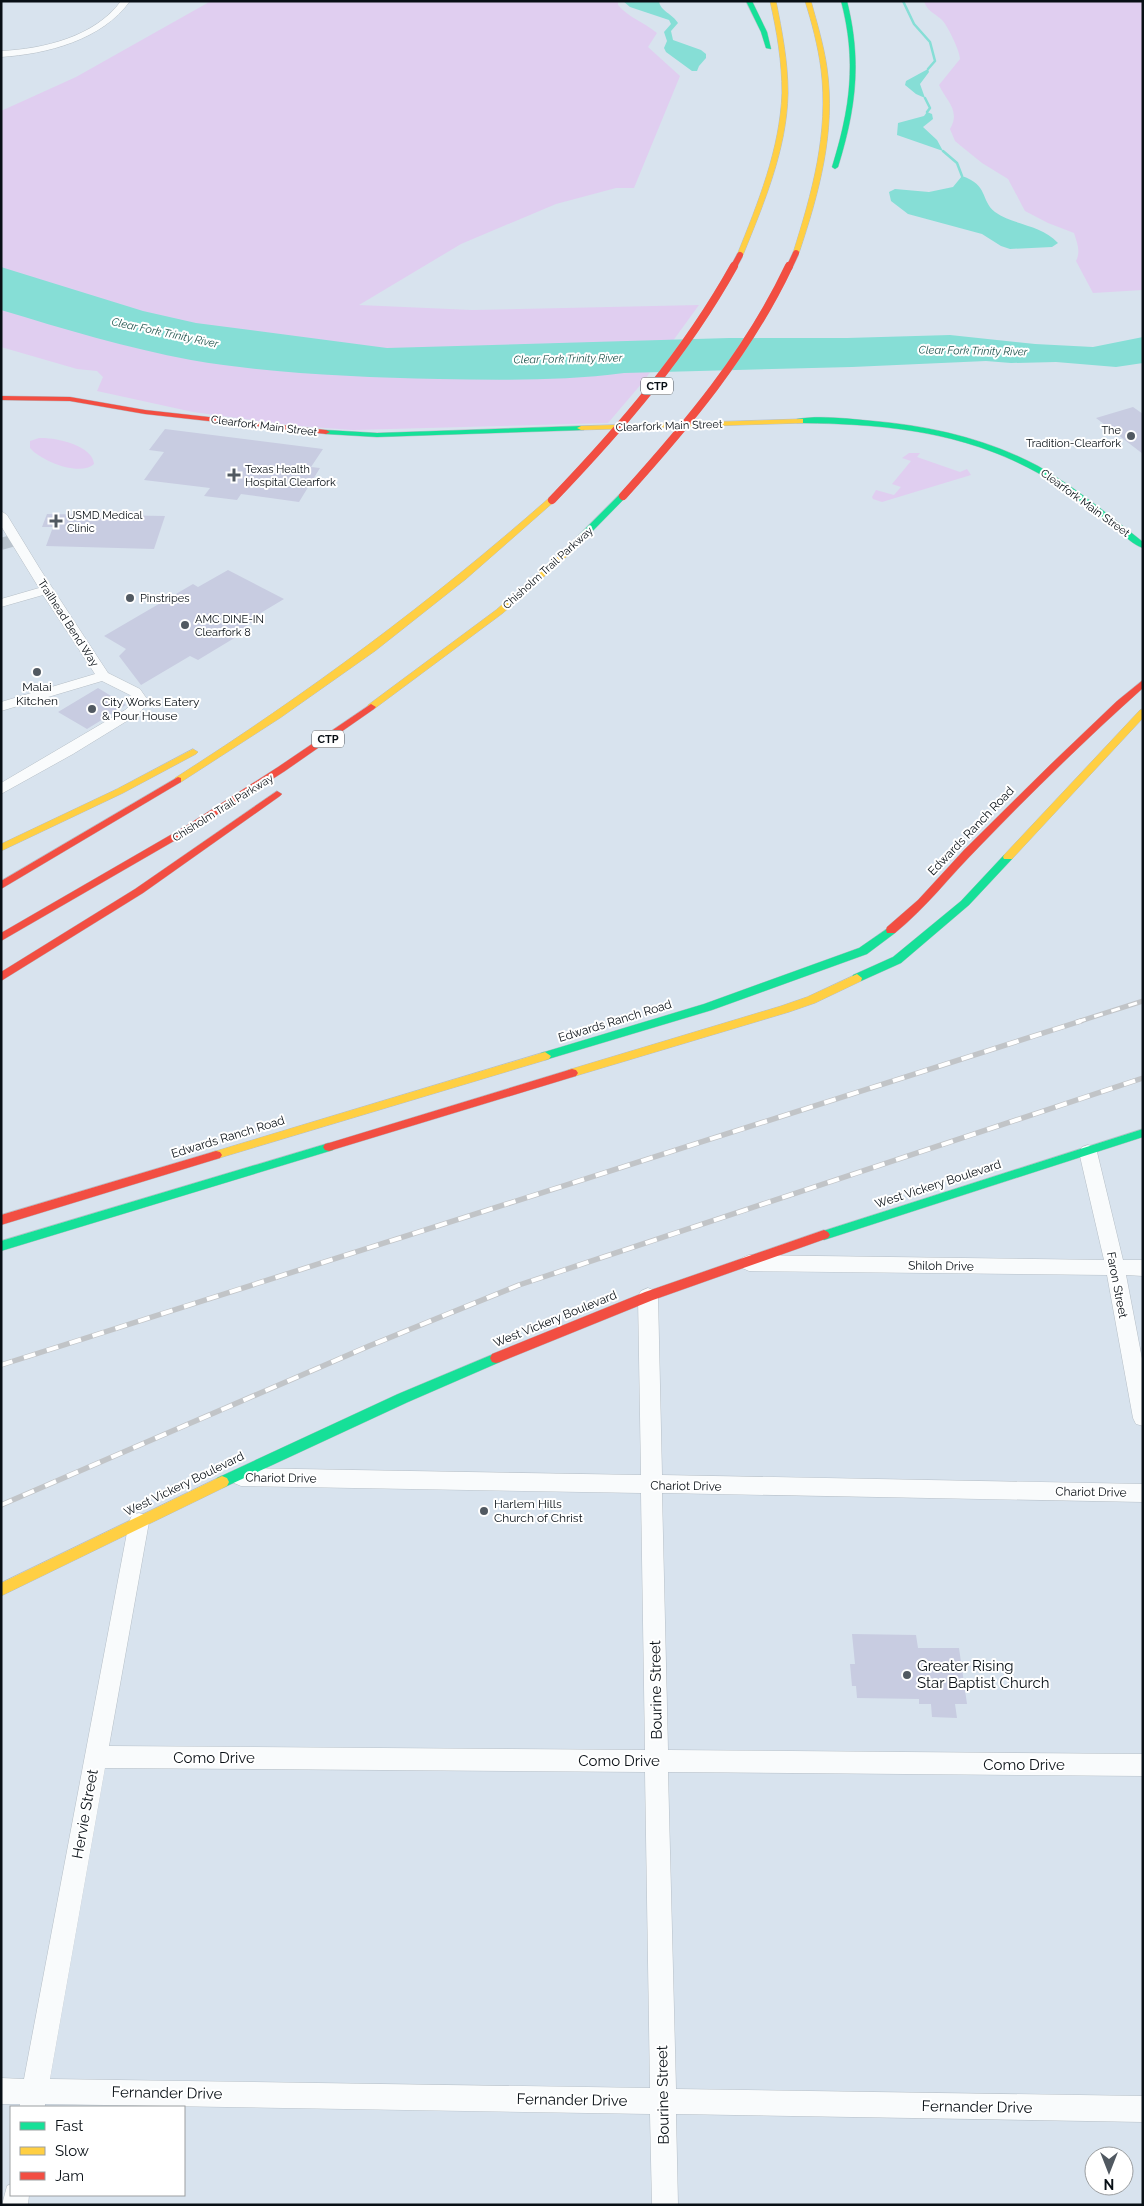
<svg xmlns="http://www.w3.org/2000/svg" width="1144" height="2206" viewBox="0 0 1144 2206" font-family="Raleway,sans-serif">
<style>
.green{fill:#e0cef0}
.water{fill:#86ded6}
.lines{fill:none;stroke-linecap:round;stroke-linejoin:round}
.stream{stroke:#86ded6;stroke-width:2.5}
.building{fill:#c8cce1}
.street-tunnel{stroke:#b9c3cd;stroke-width:12;stroke-dasharray:12 6;stroke-linecap:butt}
.street-casing{stroke:#b6bfc7;stroke-width:1}
.fast-casing{stroke:#b6bfc7;stroke-width:1}
.slow-casing{stroke:#b6bfc7;stroke-width:1}
.jam-casing{stroke:#b6bfc7;stroke-width:1}
.street{fill:#f9fbfc;fill-rule:evenodd}
.fast{fill:#16e098;fill-rule:evenodd}
.slow{fill:#ffcf43;fill-rule:evenodd}
.jam{fill:#f24e42;fill-rule:evenodd}
.rail-far1-casing{stroke:#c1c4c7;stroke-width:5}
.rail-casing{stroke:#c1c4c7;stroke-width:5.5}
.rail-far1{stroke:#fff;stroke-width:3;stroke-dasharray:9;stroke-linecap:butt}
.rail{stroke:#fff;stroke-width:4;stroke-dasharray:12;stroke-linecap:butt}
.jam-bridge-far1-casing{stroke:#b6bfc7;stroke-width:7;stroke-linecap:butt}
.jam-bridge-casing{stroke:#b6bfc7;stroke-width:8;stroke-linecap:butt}
.jam-bridge-far1{stroke:#f24e42;stroke-width:6}
.jam-bridge{stroke:#f24e42;stroke-width:8}
.poi-dot{fill:#515961;stroke:#fff;stroke-width:2}
.labels{text-anchor:middle;dominant-baseline:central;stroke-width:4;stroke-linejoin:round;paint-order:stroke}
.far-water-label{font-size:11px;font-style:italic;fill:#22564f;stroke:#fff}
.shield{fill:#fff;stroke:#52575b;stroke-width:1}
.shield-label{font-size:11px;font-weight:bold;fill:#080f15}
.far-street-label{font-size:11px;fill:#080f15;stroke:#fff}
.far-poi-label{font-size:11px;fill:#080f15;stroke:#fff;text-anchor:start}
.poi-label{font-size:12px;fill:#080f15;stroke:#fff;text-anchor:start}
.street-label{font-size:12px;fill:#080f15;stroke:#fff}
.near-poi-label{font-size:15px;fill:#080f15;stroke:#fff;text-anchor:start}
.near-street-label{font-size:15px;fill:#080f15;stroke:#fff}
</style>
<rect width="100%" height="100%" fill="#d8e3ee"/>
<path class="green" d="M211 1H618V5C629 18 644 22 657 33L648 47 680 76 634 188H616L556 204 461 244 359 305 472 310 699 305 643 382 608 423 353 430 298 426 193 412 97 391 103 377 97 371 77 369 1 347V111L76 77Z
M924 1H1143V290L1093 293 1076 261C1081 251 1077 243 1074 233L1048 223 1025 211 1008 179 982 163 961 146 955 141 950 129C961 110 946 101 939 85L960 59C960 51 947 24 941 19 934 13 927 11 924 1Z
M39 438C54 437 93 445 94 464 80 477 41 461 30 448V441Z
M909 453H920L917 457 960 472 967 469 971 475 882 502 873 499 872 497 876 490 894 495 901 487 892 484 911 461 902 458Z"/>
<path class="water" d="M623 1H659C660 11 673 14 678 23L671 31 673 40 701 50 706 54V58L699 66 697 71H692L666 52 664 48 667 41 664 32 671 24 669 20 630 7Z
M928 69 929 72 920 84 925 98 916 94 905 85 906 81Z
M927 112 932 114 933 119 923 127 937 140 943 151 897 135 898 123 924 116Z
M962 176C989 185 980 200 995 212 1015 226 1041 224 1058 243L1052 247 1010 249 1001 246 982 234 908 214 891 201 889 192 895 189 929 192 953 187Z
M1 267 143 311 196 323 387 348 729 338H847L950 335 1035 344 1093 347 1143 337V363L1116 367 1056 362 1011 363 986 361 852 367 624 373C563 381 500 380 439 379 356 377 273 374 191 360 127 348 64 329 1 310Z"/>
<g class="lines">
<path class="stream" d="M903 1 914 24 930 42 935 61 928 69
M925 98 930 108 927 112
M943 151 957 163 962 176"/>
</g>
<path class="building" d="M1133 407 1143 414V454L1096 418Z
M165 429 323 449 311 467 320 468 299 502 241 494 237 500 204 496 210 488 144 480 164 452 149 450Z
M47 514 165 516 154 549 46 546 53 527H42Z
M228 570 284 599 254 617 257 619 237 632 241 634 198 660 190 656 141 685 119 656 126 649 104 636 193 584 198 587Z
M98 688 126 705 87 729 58 712Z
M852 1634 916 1635 918 1648H959L967 1704H955L957 1718 932 1717 931 1704H919V1699L857 1698 856 1686H852L850 1664H855Z"/>
<g class="lines">
<path class="street-tunnel" d="M1 544 15 540"/>
<g class="street-casing">
<path id="street" d="M121 1H130C102 40 47 54 1 57V51C43 49 95 37 121 1Z
M1 511 7 515 40 569 108 673 140 689 147 699 144 708 135 716 73 754 1 794V783L125 710 132 704 133 699 130 695 102 681 1 711V702L95 674 43 595 1 607V599L39 588 1 526Z
M1088 1145 1094 1147 1097 1152 1123 1260H1143V1276L1126 1275 1143 1364V1426L1136 1424 1133 1418 1107 1275 749 1271 742 1268 740 1263 742 1258 749 1255 1104 1260 1079 1152 1082 1147Z
M648 1288 655 1291 658 1296 662 1475 1143 1484V1502L662 1493 668 1750 1143 1754V1776L668 1772 676 2089 1143 2096V2122L676 2114 678 2205H652L650 2114 45 2104V2107H19L20 2104H1V2078L24 2079 129 1522 132 1515 139 1513 146 1515 149 1522 109 1746 645 1750 641 1493 241 1486 234 1483 231 1477 234 1471 241 1468 641 1475 638 1296 641 1291ZM105 1768 645 1772 650 2088 50 2079Z
M11 2184V2195H29L28 2205H2L7 2186Z"/>
</g>
<g class="fast-casing">
<path id="fast" d="M746 1H752L767 32 771 49 766 48 761 32Z
M841 1H847C862 61 856 109 838 167L835 169 832 167C850 109 857 61 841 1Z
M797 419C821 415 849 419 873 421 931 426 987 439 1038 466 1075 487 1109 515 1143 542V548C1133 545 1124 535 1115 528 1097 514 1078 499 1058 485 978 433 893 424 800 423H797Z
M581 426 585 428 584 430 377 437 326 434 322 432 326 430 377 433Z
M620 494 627 496 574 550H568V546Z
M1008 854 1013 857 1012 859 969 905 901 963 861 981H853L852 978 853 975 893 957 961 901 1004 855Z
M891 926 895 927 896 930 895 933 867 954 712 1010 545 1060 539 1056 541 1053 704 1004 859 948Z
M1143 1129V1137L824 1240 820 1238 818 1235 820 1232Z
M329 1143 333 1144 335 1147 333 1150 1 1251V1241Z
M496 1353 500 1354 502 1358 500 1362 408 1402 227 1486 222 1488 217 1486 215 1482 217 1478 398 1394Z"/>
</g>
<g class="slow-casing">
<path id="slow" d="M770 1H776C782 31 788 61 788 93 787 149 764 203 743 255L740 257 737 255C758 203 780 149 782 93 782 62 777 32 770 1Z
M805 1H811C817 23 824 46 827 68 836 132 819 193 799 253L796 255 793 253C812 193 829 133 821 69 818 46 812 23 805 1Z
M800 419H803V423L581 430 577 428 581 426Z
M549 498 556 500 466 579 375 651 280 718 181 782H175V778C307 694 431 602 549 498Z
M571 545 575 548 574 550 503 613 374 709H368V705L496 610Z
M1143 709V718L1012 859H1004L1003 857 1004 855 1140 710Z
M193 749 198 752 196 754 123 793 1 851V844L117 789Z
M857 974 862 978 861 981 815 1003 789 1012 572 1077 566 1073 568 1070 781 1006 807 997Z
M545 1052 551 1056 549 1059 216 1159 212 1158 210 1155 212 1152 216 1151Z
M222 1476 227 1478 229 1482 227 1486 1 1596V1583Z"/>
</g>
<g class="jam-casing">
<path id="jam" d="M1 396 70 397 145 410 326 430 330 432 326 434 145 414 70 401 1 400Z
M1143 680V688C1086 739 1031 793 978 848 950 876 926 908 895 933H887L886 930 887 927 918 900 964 850 1051 764 1117 701Z
M371 704 376 707 374 709 285 771 193 830 1 941V933L186 826 278 767Z
M178 777 181 778V782L1 889V881Z
M277 791 282 794 280 796 143 893 1 981V972L135 889Z
M572 1069 576 1070 578 1073 576 1076 329 1151 325 1150 323 1147 325 1144 329 1143Z
M216 1151 220 1152 222 1155 220 1158 1 1225V1215Z
M824 1230 828 1232 830 1235 828 1238 653 1300 500 1362 496 1363 492 1362 490 1358 492 1354 645 1292Z"/>
</g>
<use href="#street" class="street"/>
<use href="#fast" class="fast"/>
<use href="#slow" class="slow"/>
<use href="#jam" class="jam"/>
<g class="rail-far1-casing">
<path id="rail-far1" d="M1077 1022 1143 1001"/>
</g>
<g class="rail-casing">
<path id="rail" d="M1 1365 1081 1021
M1 1505 369 1346 519 1285 1143 1078"/>
</g>
<use href="#rail-far1" class="rail-far1"/>
<use href="#rail" class="rail"/>
<g class="jam-bridge-far1-casing">
<path id="jam-bridge-far1" d="M733 268 740 255
M789 268 796 253"/>
</g>
<g class="jam-bridge-casing">
<path id="jam-bridge" d="M623 496C687 425 748 353 789 266
M552 500C621 428 685 354 734 266"/>
</g>
<use href="#jam-bridge-far1" class="jam-bridge-far1"/>
<use href="#jam-bridge" class="jam-bridge"/>
</g>
<g class="poi-dot">
<circle cx="1131" cy="436" r="5"/>
<path d="M231.5 467.5h5v5h5v5h-5v5h-5v-5h-5v-5h5z"/>
<path d="M53.5 513.5h5v5h5v5h-5v5h-5v-5h-5v-5h5z"/>
<circle cx="130" cy="598" r="5"/>
<circle cx="185" cy="625" r="5"/>
<circle cx="37" cy="672" r="5"/>
<circle cx="92" cy="709" r="5"/>
<circle cx="484" cy="1511" r="5"/>
<circle cx="907" cy="1675" r="5"/>
</g>
<g class="labels">
<g class="far-water-label">
<text transform="translate(165 333) rotate(12)">Clear Fork Trinity River</text>
<text transform="translate(973 351) rotate(1)">Clear Fork Trinity River</text>
<text transform="translate(568 359) rotate(-1)">Clear Fork Trinity River</text>
</g>
<g class="shield">
<rect x="641" y="377.5" width="32" height="17" rx="4"/>
<rect x="312" y="730.5" width="32" height="17" rx="4"/>
</g>
<g class="shield-label">
<text x="657" y="386">CTP</text>
<text x="328" y="739">CTP</text>
</g>
<g class="far-street-label">
<text transform="translate(264 426) rotate(7)">Clearfork Main Street</text>
<text transform="translate(669 426) rotate(-2)">Clearfork Main Street</text>
<text transform="translate(1085 503) rotate(36)">Clearfork Main Street</text>
<text transform="translate(548 568) rotate(-42)">Chisholm Trail Parkway</text>
<text transform="translate(68 623) rotate(57)">Trailhead Bend Way</text>
<text transform="translate(223 808) rotate(-32)">Chisholm Trail Parkway</text>
</g>
<g class="far-poi-label">
<text x="1121" y="430" text-anchor="end">The<tspan x="1121" dy="13">Tradition-Clearfork</tspan></text>
<text x="245" y="469">Texas Health<tspan x="245" dy="13">Hospital Clearfork</tspan></text>
<text x="67" y="515">USMD Medical<tspan x="67" dy="13">Clinic</tspan></text>
<text x="140" y="598">Pinstripes</text>
<text x="195" y="619">AMC DINE-IN<tspan x="195" dy="13">Clearfork 8</tspan></text>
</g>
<g class="poi-label">
<text x="37" y="687" text-anchor="middle">Malai<tspan x="37" dy="14">Kitchen</tspan></text>
<text x="102" y="702">City Works Eatery<tspan x="102" dy="14">&amp; Pour House</tspan></text>
<text x="494" y="1504">Harlem Hills<tspan x="494" dy="14">Church of Christ</tspan></text>
</g>
<g class="street-label">
<text transform="translate(971 831) rotate(-46)">Edwards Ranch Road</text>
<text transform="translate(615 1021) rotate(-17)">Edwards Ranch Road</text>
<text transform="translate(228 1137) rotate(-17)">Edwards Ranch Road</text>
<text transform="translate(938 1184) rotate(-18)">West Vickery Boulevard</text>
<text transform="translate(941 1266) rotate(1)">Shiloh Drive</text>
<text transform="translate(1117 1285) rotate(79)">Faron Street</text>
<text transform="translate(555 1319) rotate(-22)">West Vickery Boulevard</text>
<text transform="translate(281 1478) rotate(1)">Chariot Drive</text>
<text transform="translate(184 1484) rotate(-26)">West Vickery Boulevard</text>
<text transform="translate(686 1486) rotate(1)">Chariot Drive</text>
<text transform="translate(1091 1492) rotate(1)">Chariot Drive</text>
</g>
<g class="near-poi-label">
<text x="917" y="1666">Greater Rising<tspan x="917" dy="17">Star Baptist Church</tspan></text>
</g>
<g class="near-street-label">
<text transform="translate(656 1690) rotate(-91)">Bourine Street</text>
<text x="214" y="1758">Como Drive</text>
<text x="619" y="1761">Como Drive</text>
<text x="1024" y="1765">Como Drive</text>
<text transform="translate(85 1814) rotate(-80)">Hervie Street</text>
<text transform="translate(167 2093) rotate(1)">Fernander Drive</text>
<text transform="translate(663 2095) rotate(-91)">Bourine Street</text>
<text transform="translate(572 2100) rotate(1)">Fernander Drive</text>
<text transform="translate(977 2107) rotate(1)">Fernander Drive</text>
</g>
</g>
<rect width="1144" height="2206" fill="none" stroke="#080f15" stroke-width="5"/>
<rect x="10" y="2106" width="175" height="90" fill="#ffffff" stroke="#9c9fa1"/>
<rect x="20" y="2122" width="25" height="8" fill="#16e098" stroke="#9c9fa1"/>
<text x="55" y="2131" font-size="15" fill="#080f15">Fast</text>
<rect x="20" y="2147" width="25" height="8" fill="#ffcf43" stroke="#9c9fa1"/>
<text x="55" y="2156" font-size="15" fill="#080f15">Slow</text>
<rect x="20" y="2172" width="25" height="8" fill="#f24e42" stroke="#9c9fa1"/>
<text x="55" y="2181" font-size="15" fill="#080f15">Jam</text>
<g transform="translate(1109 2171) rotate(180)"><circle r="24" fill="#ffffff" stroke="#9c9fa1"/>
<path d="M0-4L9 19L0 12L-9 19Z" fill="#515961"/>
<text y="-8" font-size="14" font-weight="bold" text-anchor="middle" fill="#080f15">N</text>
</g>
</svg>
